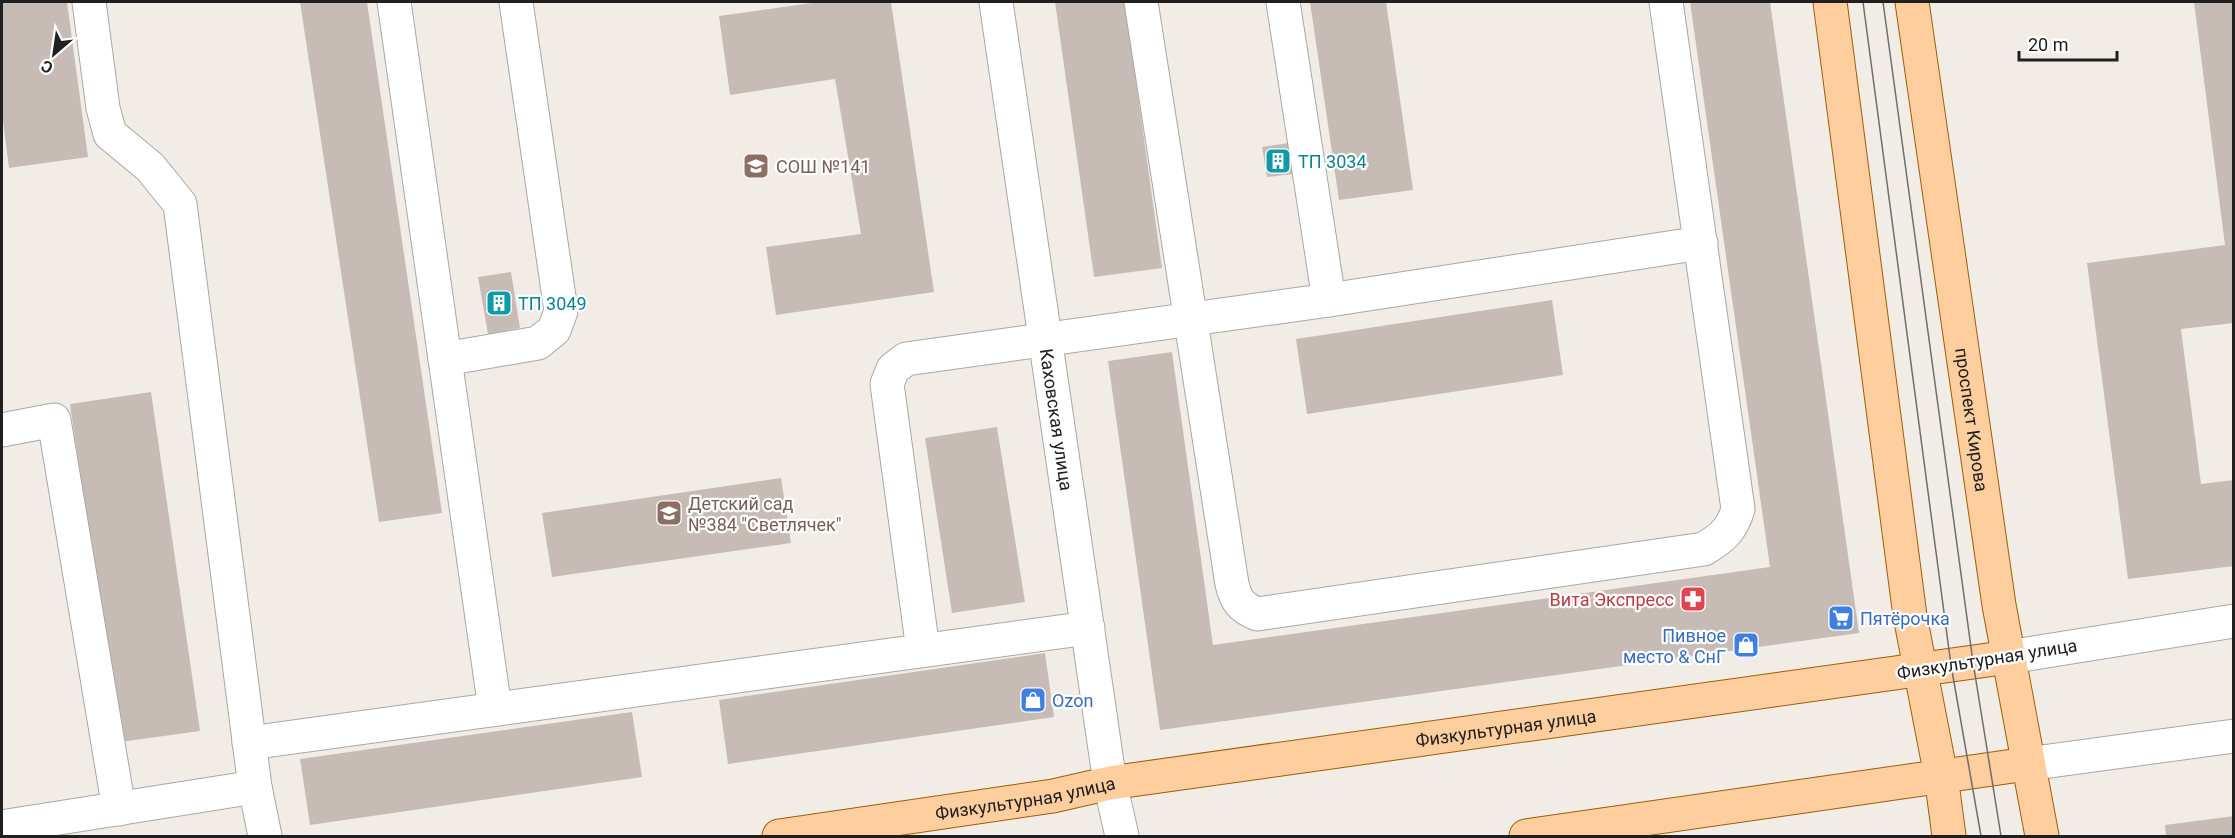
<svg xmlns="http://www.w3.org/2000/svg" width="2235" height="838" viewBox="0 0 2235 838" font-family="Roboto,sans-serif">
<style>
.building{fill:#c6bcb5}
.lines{fill:none;stroke-linecap:round;stroke-linejoin:round}
.minor-casing{stroke:#a7a7a7;stroke-width:35}
.major-casing{stroke:#9d5e00;stroke-width:35}
.minor{stroke:#fff;stroke-width:33}
.major{stroke:#ffce9e;stroke-width:33}
.tram{stroke:#6e6e6e;stroke-width:1.5}
.labels{text-anchor:middle;dominant-baseline:central;stroke-width:4.5;stroke-linejoin:round;paint-order:stroke}
.culture-label{font-size:18px;fill:#0d838f;stroke:#fff;text-anchor:start}
.education-label{font-size:18px;fill:#785e54;stroke:#fff;text-anchor:start}
.street-label{font-size:18px;fill:#202020;stroke:#fff}
.health-label{font-size:18px;fill:#be3a42;stroke:#fff;text-anchor:end}
.shop-label{font-size:18px;fill:#366cbe;stroke:#fff;text-anchor:start}
</style>
<rect width="100%" height="100%" fill="#f1ede6"/>
<path class="building" d="M2 2H67L88 157 9 168 2 113Z
M300 2H367L442 513 379 522Z
M819 2H891L934 292 776 315 766 247 861 234 835 79 730 95 719 16Z
M1055 2H1125L1162 268 1094 277Z
M1310 2H1386L1413 190 1339 200Z
M1690 2H1770L1859 633 1160 730 1108 361 1172 352 1213 645 1770 567Z
M2194 2H2234V323L2181 329 2201 484 2234 480V566L2128 579 2087 263 2225 245Z
M1289 143 1293 174 1267 177 1262 147Z
M511 272 520 328 488 334 478 277Z
M1552 300 1563 375 1307 414 1296 339Z
M151 392 200 731 120 742 70 404Z
M997 427 1025 602 952 613 925 438Z
M781 478 791 543 552 577 542 513Z
M1045 653 1054 717 728 764 719 700Z
M632 712 642 777 310 825 300 759Z
M2234 816V836H2166L2165 825Z"/>
<g class="lines">
<g class="minor-casing">
<g id="minor">
<path d="M89 2 103 108 110 134 150 167 180 204 255 787"/>
<path d="M394 2 495 709"/>
<path id="s1" d="M996 2 1110 783 1122 836"/>
<path d="M1141 2 1232 584C1236 601 1241 607 1257 614L1704 549C1722 538 1732 530 1738 509L1666 2"/>
<path d="M1329 300 1701 243"/>
<path d="M445 359 538 343 554 330 561 311 516 2"/>
<path d="M2 430 54 420 119 809"/>
<path d="M923 650 887 384 893 369 906 359 1329 300 1283 2"/>
<path d="M2009 657 2234 621"/>
<path d="M249 743 1088 628"/>
<path d="M2027 764 2234 736"/>
<path d="M2 827 255 787 265 836"/>
</g>
</g>
<g class="major-casing">
<g id="major">
<path d="M1830 2 1910 616 1941 776 1949 836"/>
<path id="s2" d="M1912 2 1999 605 2042 836"/>
<path id="s3" d="M779 836 1053 796 1110 783 2009 657"/>
<path d="M1526 836 2027 764"/>
</g>
</g>
<use href="#minor" class="minor"/>
<use href="#major" class="major"/>
<path class="tram" d="M1863 2 1951 665 1981 836
M1883 2 1973 662 2001 836"/>
</g>
<defs>
<g id="building-square" transform="scale(1.35)"><rect x="-9" y="-9" width="18" height="18" rx="4" fill="#0f9aa8" stroke="#fff"/><path d="M-4-6H4V6H1V3H-1V6H-4ZM-2.5-4.3h1.7v1.8h-1.7ZM.8-4.3h1.7v1.8H.8ZM-2.5-1h1.7V.8h-1.7ZM.8-1h1.7V.8H.8Z" fill="#fff"/></g>
<g id="school-square" transform="scale(1.35)"><rect x="-9" y="-9" width="18" height="18" rx="4" fill="#8d6e63" stroke="#fff"/><path d="M0-5L7-2L0 1L-7-2ZM-4 1L0 2.5L4 1V4Q0 6-4 4Z" fill="#fff"/></g>
<g id="pharmacy-square" transform="scale(1.35)"><rect x="-9" y="-9" width="18" height="18" rx="4" fill="#e0444e" stroke="#fff"/><path d="M-2-6h4v4h4v4h-4v4h-4v-4h-4v-4h4Z" fill="#fff"/></g>
<g id="supermarket-square" transform="scale(1.35)"><rect x="-9" y="-9" width="18" height="18" rx="4" fill="#3f7fe0" stroke="#fff"/><path d="M-6-5.5h2.5l.6 2H6L4.5 2H-2.5L-4.4-4H-6ZM-1.5 3.2a1.3 1.3 0 1 0 .1 0ZM3 3.2a1.3 1.3 0 1 0 .1 0Z" fill="#fff"/></g>
<g id="shop-square" transform="scale(1.35)"><rect x="-9" y="-9" width="18" height="18" rx="4" fill="#3f7fe0" stroke="#fff"/><path d="M-5-2.5h2.3a2.7 3.5 0 0 1 5.4 0H5L5.5 6h-11ZM-1.5-2.5h3a1.5 2.3 0 0 0-3 0Z" fill="#fff"/></g>
</defs>
<g fill-rule="evenodd">
<use href="#building-square" x="1278" y="161"/>
<use href="#school-square" x="756" y="166"/>
<use href="#building-square" x="499" y="303"/>
<use href="#school-square" x="669" y="513"/>
<use href="#pharmacy-square" x="1693" y="599"/>
<use href="#supermarket-square" x="1841" y="618"/>
<use href="#shop-square" x="1746" y="645"/>
<use href="#shop-square" x="1033" y="700"/>
</g>
<g class="labels">
<g class="culture-label">
<text x="1298" y="161">ТП 3034</text>
<text x="518" y="303">ТП 3049</text>
</g>
<g class="education-label">
<text x="776" y="166">СОШ №141</text>
<text x="688" y="503">Детский сад<tspan x="688" dy="21">№384 "Светлячек"</tspan></text>
</g>
<g class="street-label">
<text stroke="none"><textPath href="#s1" startOffset="422">Каховская улица</textPath></text>
<text stroke="none"><textPath href="#s2" startOffset="422">проспект Кирова</textPath></text>
<text transform="translate(1987 659) rotate(-9)">Физкультурная улица</text>
<text stroke="none"><textPath href="#s3" startOffset="735">Физкультурная улица</textPath></text>
<text stroke="none"><textPath href="#s3" startOffset="249">Физкультурная улица</textPath></text>
</g>
<g class="health-label">
<text x="1674" y="599">Вита Экспресс</text>
</g>
<g class="shop-label">
<text x="1860" y="618">Пятёрочка</text>
<text x="1726" y="635" text-anchor="end">Пивное<tspan x="1726" dy="21">место &amp; СнГ</tspan></text>
<text x="1052" y="700">Ozon</text>
</g>
</g>
<rect width="2235" height="838" fill="none" stroke="#202020" stroke-width="6"/>
<g transform="translate(54 54) rotate(209)" stroke="#ffffff" stroke-width="4.5" paint-order="stroke">
<path d="M0-4.5L10 22L0 15L-10 22Z" fill="#202020"/>
<text y="-9" font-size="16" font-weight="bold" text-anchor="middle" fill="#202020">С</text>
</g>
<path d="M2019 51v9h98v-9" fill="none" stroke="#202020" stroke-width="3"/>
<text x="2028" y="51" font-size="18" fill="#202020" stroke="#ffffff" stroke-width="4.5" paint-order="stroke">20 m</text>
</svg>
